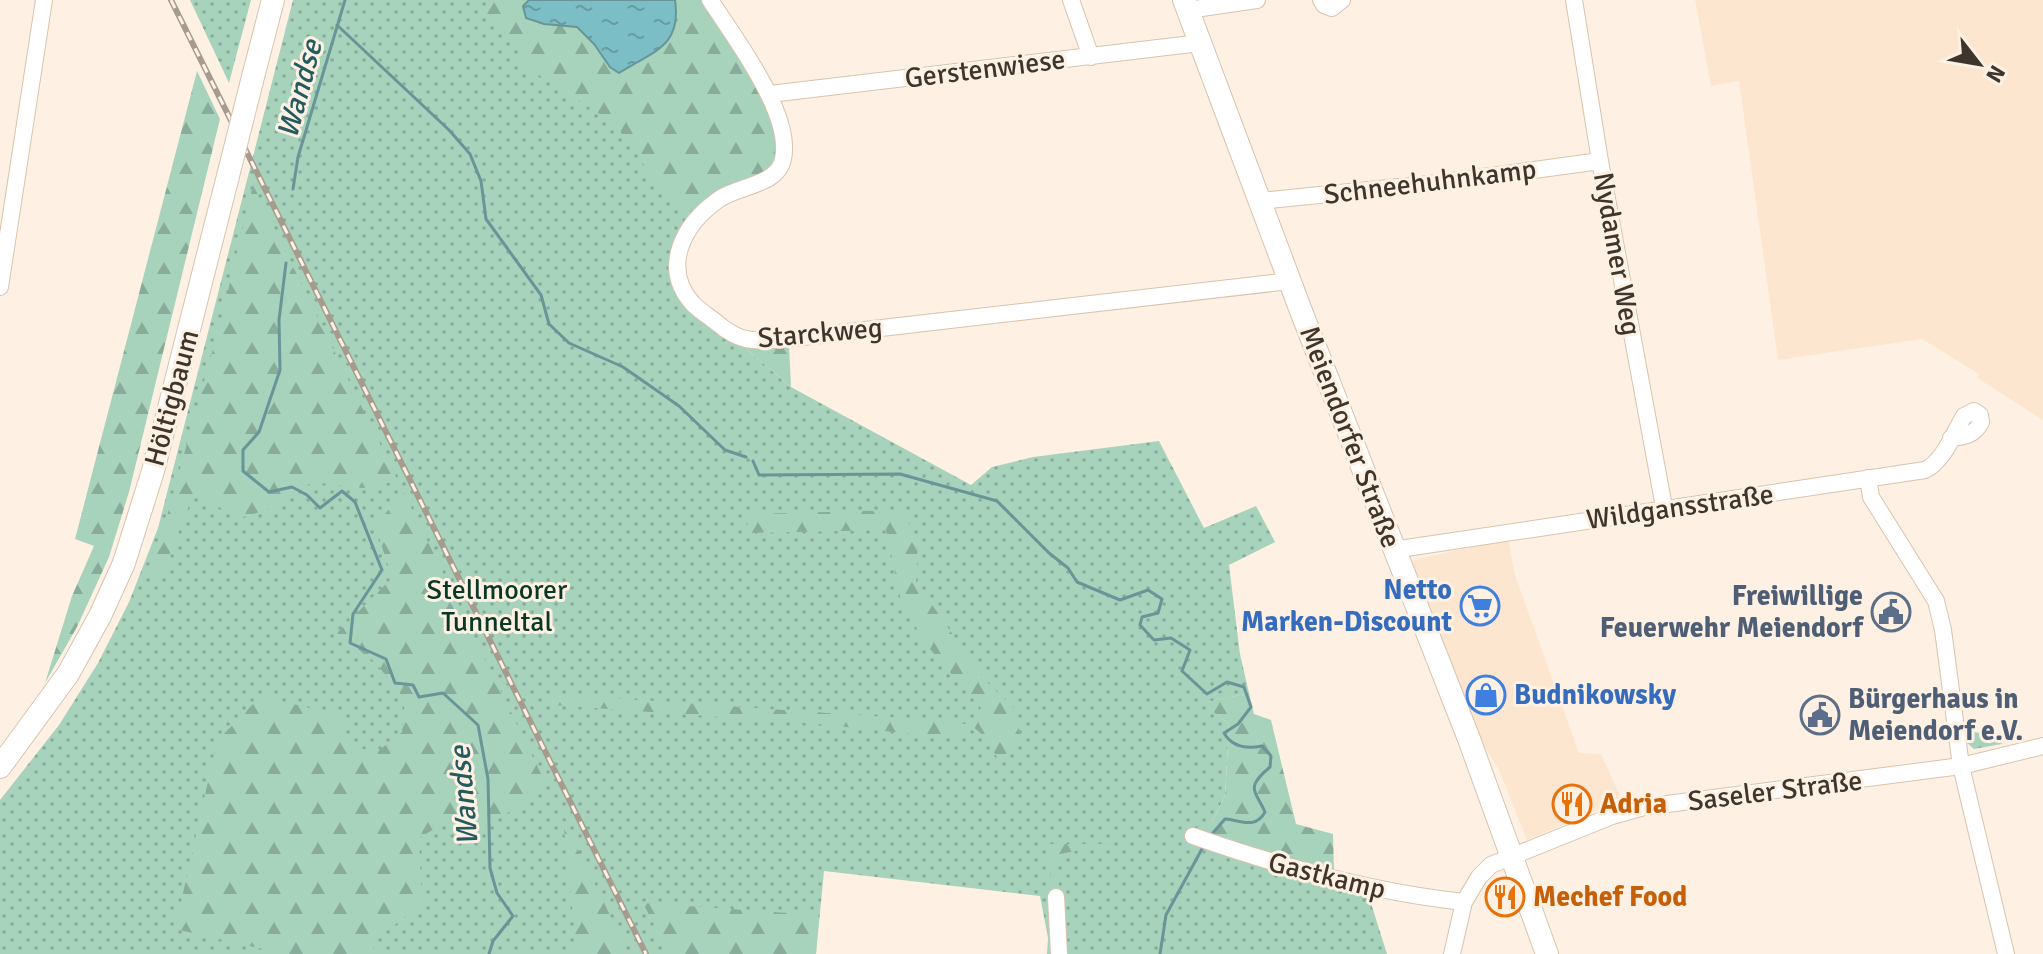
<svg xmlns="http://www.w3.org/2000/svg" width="2043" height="954" viewBox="0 0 2043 954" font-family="Signika,sans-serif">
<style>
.built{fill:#fce6cf}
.grass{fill:url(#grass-dots)}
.forest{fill:url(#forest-firs)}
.water{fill:url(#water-ripples);stroke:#699598;stroke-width:2}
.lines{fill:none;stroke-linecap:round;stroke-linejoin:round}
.stream{stroke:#699598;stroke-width:3}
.minor-casing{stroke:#d8c3ad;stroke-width:18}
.major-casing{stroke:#d8c3ad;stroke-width:24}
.minor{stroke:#fff;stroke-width:16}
.major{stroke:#fff;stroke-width:22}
.rail-casing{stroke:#a59b8f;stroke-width:6}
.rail{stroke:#fef1e3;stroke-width:3;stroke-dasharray:9;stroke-linecap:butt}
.major-bridge-casing{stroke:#d8c3ad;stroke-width:24;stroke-linecap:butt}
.major-bridge{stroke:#fff;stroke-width:22}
.labels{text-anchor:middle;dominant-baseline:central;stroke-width:6;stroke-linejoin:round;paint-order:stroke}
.street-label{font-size:28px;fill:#3e362d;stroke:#fef1e3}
.park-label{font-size:28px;fill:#093827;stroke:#fef1e3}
.shop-label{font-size:28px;font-weight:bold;fill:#366cbe;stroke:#fef1e3;text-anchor:end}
.service-label{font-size:28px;font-weight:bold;fill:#4e5e75;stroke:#fef1e3;text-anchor:end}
.food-label{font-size:28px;font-weight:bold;fill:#c56008;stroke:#fef1e3;text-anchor:start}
.water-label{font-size:30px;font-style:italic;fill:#235b61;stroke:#fef1e3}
</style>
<defs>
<pattern id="grass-dots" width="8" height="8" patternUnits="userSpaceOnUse" patternTransform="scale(2)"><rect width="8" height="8" fill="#a7d3bd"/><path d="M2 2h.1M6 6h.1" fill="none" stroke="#89ac9a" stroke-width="1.8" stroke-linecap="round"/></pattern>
<pattern id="forest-firs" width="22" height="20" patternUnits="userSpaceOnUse" patternTransform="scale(2)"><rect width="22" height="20" fill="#a7d3bd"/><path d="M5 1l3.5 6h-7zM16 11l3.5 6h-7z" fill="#89ac9a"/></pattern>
<pattern id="water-ripples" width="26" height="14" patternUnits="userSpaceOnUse" patternTransform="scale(2)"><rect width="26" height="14" fill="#7cbec6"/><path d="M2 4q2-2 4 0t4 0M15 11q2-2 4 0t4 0" fill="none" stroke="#679ba1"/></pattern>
</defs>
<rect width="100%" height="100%" fill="#fef1e3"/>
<path class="built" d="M1695 0H2043V420L1977 378 1979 374 1922 339 1778 360 1739 81 1711 86Z
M1508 539 1515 575 1579 753 1601 754 1622 800 1527 840 1498 768 1470 724 1409 561Z"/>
<path class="grass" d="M190 0H251L229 83Z
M293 0H692L714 12 764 98 777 132 780 154 692 215 677 284 729 341 744 347 791 387 971 485 992 467 1033 457 1159 441 1204 528 1256 506 1275 542 1229 565 1240 654 1249 693 1203 703 1229 724 1225 796 1212 822 1344 888 1369 897 1387 954H1047L1048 938 1040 896 824 871 816 954H0V800L59 725 98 663 129 602 158 528Z
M1966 730 1997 737 2002 744 1974 749 1967 743Z"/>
<path class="forest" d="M496 0H529L523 7 544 24 577 27 594 44 610 67 619 73 666 44 678 20 675 0H706C723 29 796 138 772 168 760 182 731 183 715 193 705 199 695 207 686 215L660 192 641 160 614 123 526 67 505 28 486 14Z
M197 71 220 119 129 492 109 557 77 627 45 683 72 596 94 546 75 539Z
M253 185 398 481 363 488 312 482 277 507 236 519 195 490 160 579 147 570 164 527 222 316Z
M789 345 791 387 744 347Z
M404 493 547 786 487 827 448 821 419 838 422 904 376 939 372 954H285L175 929 217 741 261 696 342 716 349 746 377 752 402 732 405 700 376 663 337 633 392 578 375 525Z
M902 510 918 540 916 582 984 679 1015 709 1020 735 1000 762 985 737 971 725 962 739 817 724 554 705 552 694 946 721 971 725 981 708 929 648 902 605 886 530 746 533 749 514Z
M1249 693 1254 714 1271 720 1296 824 1333 834 1334 871 1205 836 1225 796 1229 724 1202 703Z
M563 819 629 954H577Z
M1045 844H1111L1055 855 1060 893 1053 889Z
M643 903 818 915 816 954H669Z"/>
<path class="water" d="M529 0H675C682 47 653 51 619 73L610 67 594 44 577 27 544 24 526 18 523 6Z"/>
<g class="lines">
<path class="stream" d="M337 25 449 130 470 154 481 181 486 219 541 295 549 324 569 343 623 367 679 406 725 450 746 457
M293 189 298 157 345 0
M286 263 279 320 280 370 259 432 243 450V471L269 492 292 487 307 495 320 508 342 491 355 502 382 570 353 614 350 643 386 659 395 683 413 685 419 697 443 693 478 725 488 779 490 868 497 893 513 916 493 941 489 954
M753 461 759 475 900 474 997 501 1049 553 1068 568 1077 582 1120 600 1148 590 1162 599 1158 613 1142 617 1140 625 1154 640 1171 638 1190 650 1182 671 1207 694 1227 682 1244 687 1251 707 1238 724 1224 733C1232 747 1247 749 1262 746L1271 756 1270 767C1245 788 1255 790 1265 812 1255 830 1241 820 1225 819L1211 835
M1160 954 1166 915 1203 847"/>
<g class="minor-casing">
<path id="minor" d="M710 0C734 37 793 114 783 159 778 186 736 186 718 200 684 224 660 267 693 304 700 311 710 317 717 323 742 344 755 341 786 339L1290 281
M1071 0 1091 57
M1321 0 1324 5 1332 8 1342 0
M1574 0 1600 161 1664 507
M1188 10 1257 0
M770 94 1200 43
M1260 201 1438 183 1600 161
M0 287 44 0
M1868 478 1871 497 1936 601 1943 630 1961 766 2006 954
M1393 550 1925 470C1943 462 1954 433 1964 416L1974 411 1980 415 1981 422C1975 435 1964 437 1951 438
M1193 836C1281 867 1371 892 1464 902
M1056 897 1059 954
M1452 954 1464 902 1479 877 1491 865 1612 816 1644 807 1961 766 2043 746"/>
</g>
<g class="major-casing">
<path id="major" d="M1184 0 1301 311 1469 739 1547 954
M254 73 273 0
M0 767 68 674 100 616 124 563 153 471 228 176"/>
</g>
<use href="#minor" class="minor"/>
<use href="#major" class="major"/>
<g class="rail-casing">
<path id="rail" d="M171 0 646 954"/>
</g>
<use href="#rail" class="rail"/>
<g class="major-bridge-casing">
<path id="major-bridge" d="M228 176 254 73"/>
</g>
<use href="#major-bridge" class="major-bridge"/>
</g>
<defs>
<g id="supermarket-ring" transform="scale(2)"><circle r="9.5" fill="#fef1e3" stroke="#3f7fe0" stroke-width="1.5"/><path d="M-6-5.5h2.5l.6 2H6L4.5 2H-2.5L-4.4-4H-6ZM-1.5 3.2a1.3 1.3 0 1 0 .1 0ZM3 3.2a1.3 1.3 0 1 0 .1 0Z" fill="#3f7fe0"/></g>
<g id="civic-ring" transform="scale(2)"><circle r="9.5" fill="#fef1e3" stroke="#5c6f8a" stroke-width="1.5"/><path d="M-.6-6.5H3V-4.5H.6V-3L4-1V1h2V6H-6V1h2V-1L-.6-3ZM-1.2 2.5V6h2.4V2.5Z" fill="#5c6f8a"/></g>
<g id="shop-ring" transform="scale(2)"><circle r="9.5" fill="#fef1e3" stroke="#3f7fe0" stroke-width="1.5"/><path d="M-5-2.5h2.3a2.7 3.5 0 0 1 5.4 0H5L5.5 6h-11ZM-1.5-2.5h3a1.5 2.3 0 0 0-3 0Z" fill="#3f7fe0"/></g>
<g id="restaurant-ring" transform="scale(2)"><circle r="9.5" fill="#fef1e3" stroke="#e8710a" stroke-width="1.5"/><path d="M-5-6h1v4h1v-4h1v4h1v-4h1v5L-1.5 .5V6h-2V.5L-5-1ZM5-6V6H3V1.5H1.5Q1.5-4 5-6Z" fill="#e8710a"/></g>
</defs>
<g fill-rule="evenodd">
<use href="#supermarket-ring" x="1480" y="606"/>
<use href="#civic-ring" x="1891" y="612"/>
<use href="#shop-ring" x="1486" y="695"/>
<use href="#civic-ring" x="1820" y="715"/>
<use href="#restaurant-ring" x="1572" y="804"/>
<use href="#restaurant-ring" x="1505" y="897"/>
</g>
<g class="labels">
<g class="street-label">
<text transform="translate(985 69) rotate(-7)">Gerstenwiese</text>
<text transform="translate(1430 182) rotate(-7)">Schneehuhnkamp</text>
<text transform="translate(1617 254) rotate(80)">Nydamer Weg</text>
<text transform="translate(820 333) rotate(-5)">Starckweg</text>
<text transform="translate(172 398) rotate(-75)">Höltigbaum</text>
<text transform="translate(1350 437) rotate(69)">Meiendorfer Straße</text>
<text transform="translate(1680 507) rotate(-8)">Wildgansstraße</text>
<text transform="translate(1775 791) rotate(-7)">Saseler Straße</text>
<text transform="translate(1327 876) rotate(14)">Gastkamp</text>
</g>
<g class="park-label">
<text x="497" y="590">Stellmoorer<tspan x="497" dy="32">Tunneltal</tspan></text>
</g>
<g class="shop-label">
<text x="1452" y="590">Netto<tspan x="1452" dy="32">Marken-Discount</tspan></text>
<text x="1514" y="695" text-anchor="start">Budnikowsky</text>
</g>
<g class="service-label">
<text x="1863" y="596">Freiwillige<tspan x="1863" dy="32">Feuerwehr Meiendorf</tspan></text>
<text x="1848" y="699" text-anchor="start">Bürgerhaus in<tspan x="1848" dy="32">Meiendorf e.V.</tspan></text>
</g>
<g class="food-label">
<text x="1600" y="804">Adria</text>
<text x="1533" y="897">Mechef Food</text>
</g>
<g class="water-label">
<text transform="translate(300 89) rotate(-75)">Wandse</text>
<text transform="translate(464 796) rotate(-95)">Wandse</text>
</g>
</g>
<g transform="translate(1979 64) rotate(121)" stroke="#fef1e3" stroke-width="6" paint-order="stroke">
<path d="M0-6L14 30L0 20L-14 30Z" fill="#3e362d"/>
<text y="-12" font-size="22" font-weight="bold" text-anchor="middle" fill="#3e362d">N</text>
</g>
</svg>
